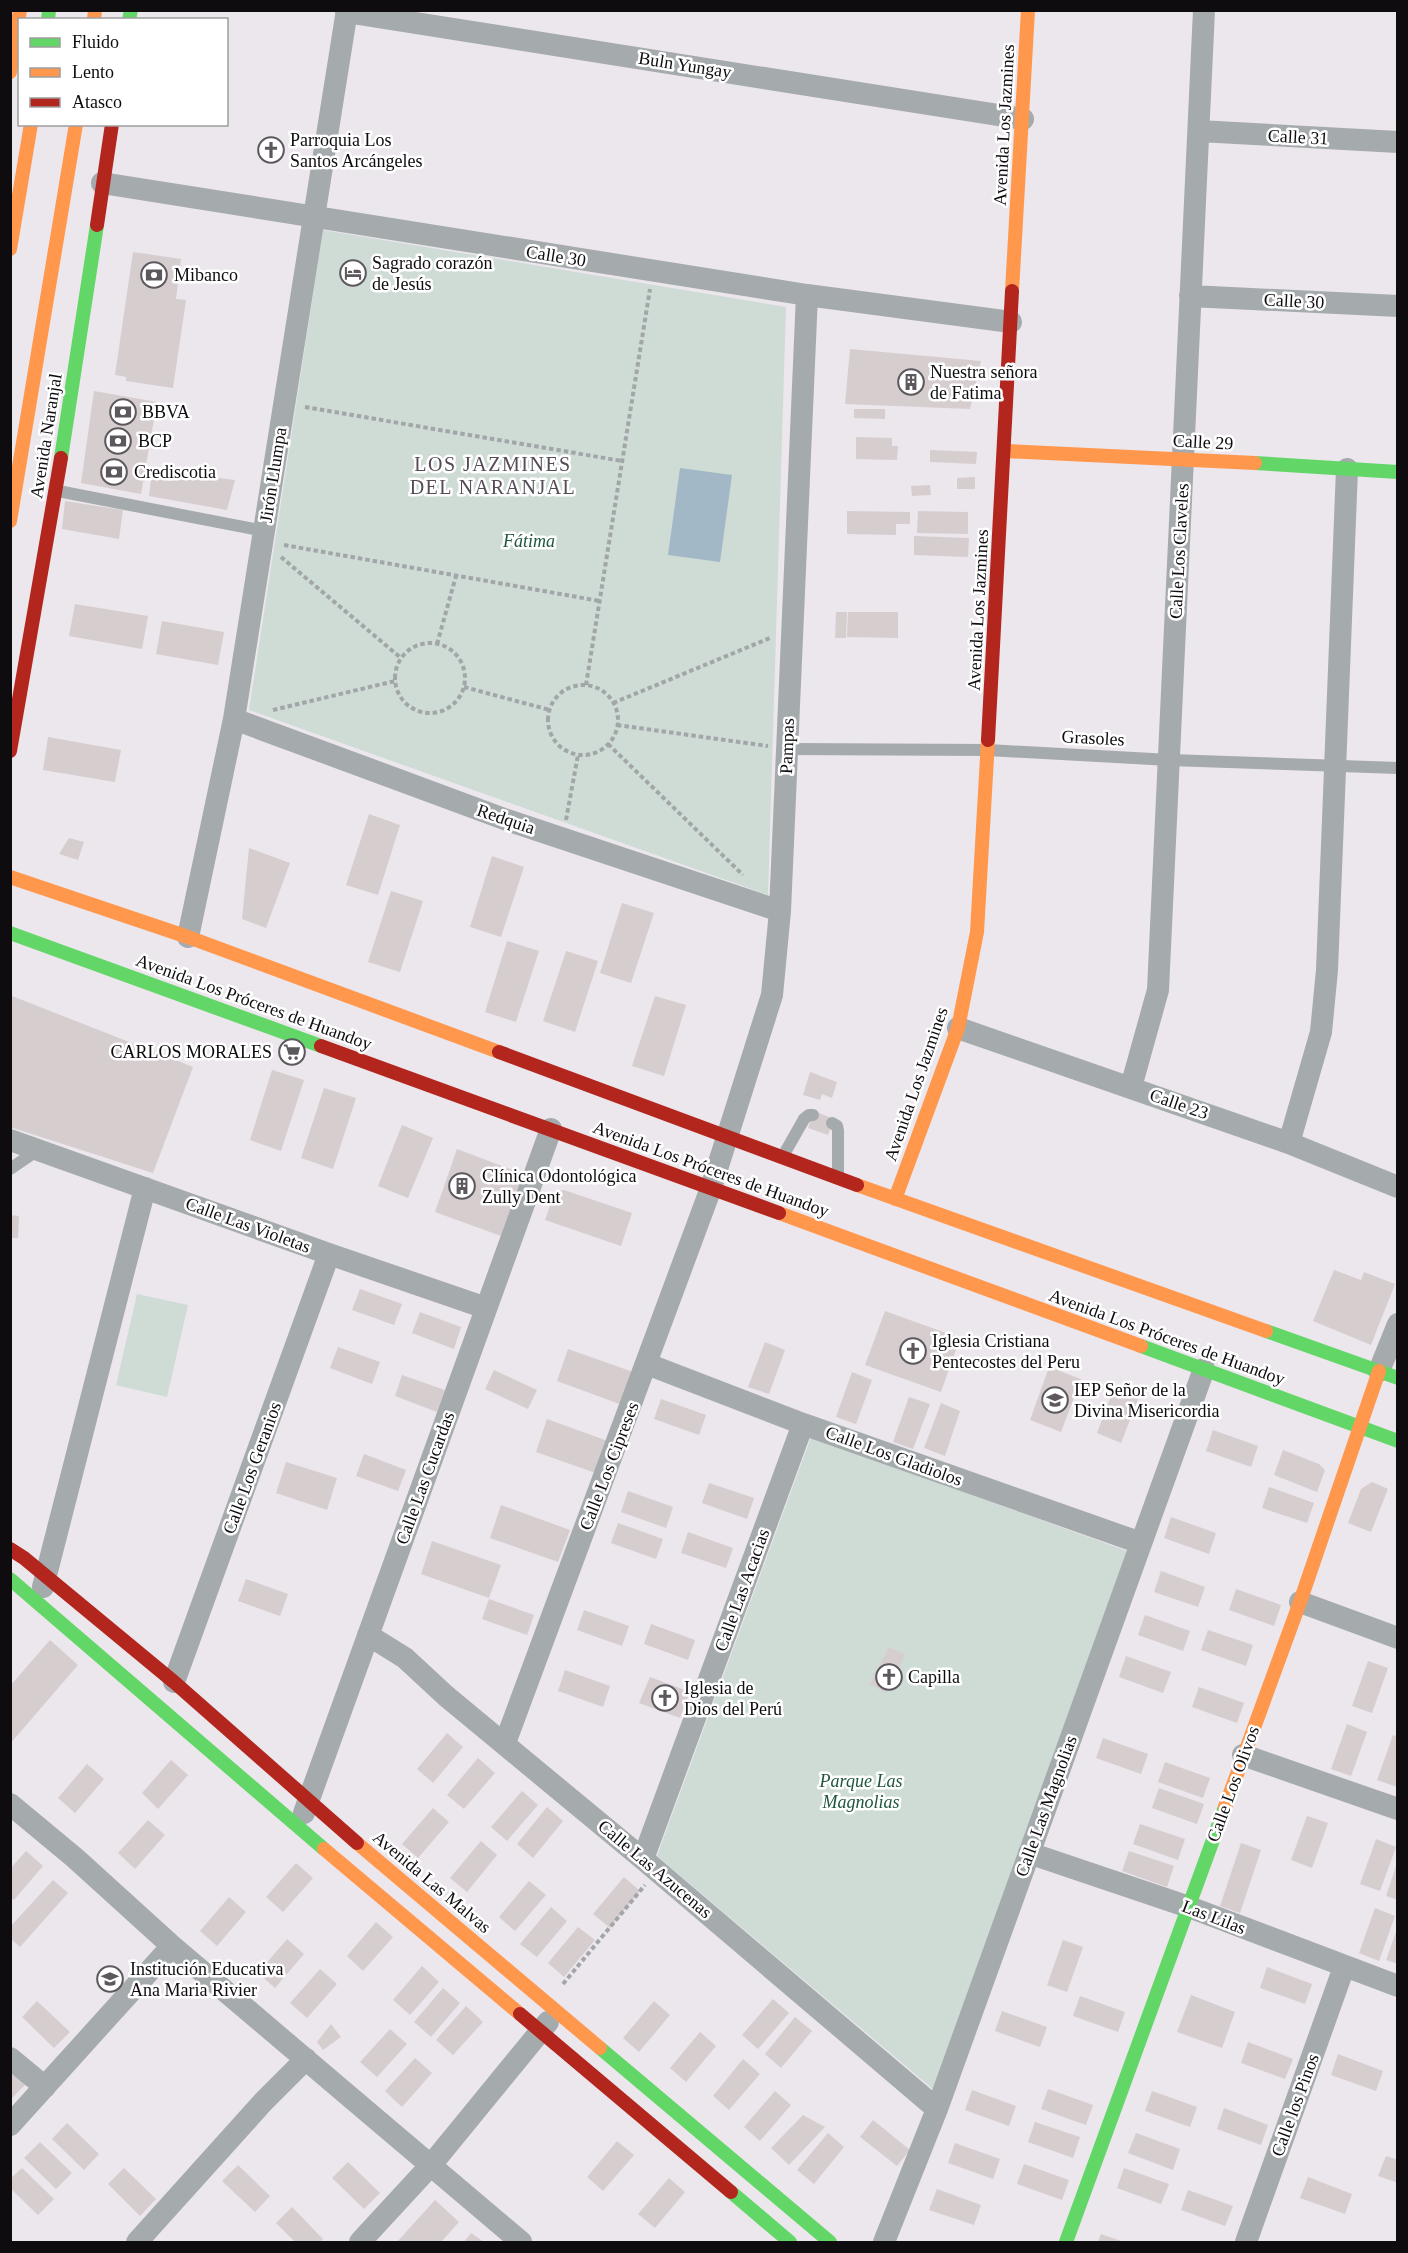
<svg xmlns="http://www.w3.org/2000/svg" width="1408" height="2253" viewBox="0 0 1408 2253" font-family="Georgia,serif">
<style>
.green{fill:#cedcd5}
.water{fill:#a3b8c6}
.building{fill:#d6cdcf}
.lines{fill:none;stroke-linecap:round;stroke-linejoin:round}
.path{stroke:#a2a6a8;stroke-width:4;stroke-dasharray:4.5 3;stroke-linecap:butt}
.lane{stroke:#a5aaad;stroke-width:12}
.street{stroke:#a5aaad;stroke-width:22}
.fast{stroke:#63d668;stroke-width:14}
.slow{stroke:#ff974d;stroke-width:14}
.jam{stroke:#b3261e;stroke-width:14}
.labels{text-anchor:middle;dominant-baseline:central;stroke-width:5;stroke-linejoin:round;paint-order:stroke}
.street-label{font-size:18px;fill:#0f0c10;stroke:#fff}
.poi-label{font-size:18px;fill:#0f0c10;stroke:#fff;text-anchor:start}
.park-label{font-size:18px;font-style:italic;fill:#1d563b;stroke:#fff}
.neighbourhood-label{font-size:20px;letter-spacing:1.5px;fill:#554b56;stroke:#fff}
</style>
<rect width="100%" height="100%" fill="#ece6ed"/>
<path class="green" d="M323 230 786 307 768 895 249 710Z
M137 1294 188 1305 167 1397 116 1385Z
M811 1437 1127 1551 933 2089 657 1856Z"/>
<path class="water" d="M680 468 732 475 720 562 668 555Z"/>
<path class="building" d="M133 252 181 259 176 299 186 300 173 388 126 381V377L115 375Z
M850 349 981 361 970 409 845 404Z
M94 391 157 402 141 494 81 483Z
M854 409H885V419L854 418Z
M856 437 892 438V446H898L897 460 856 459Z
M930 450 977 452 976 464 930 462Z
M152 470 235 480 227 510 149 496Z
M975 477V489H957V478Z
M930 485 931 495 912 496 911 486Z
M65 501 123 510 119 539 62 529Z
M847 511 910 512V524H896V535L847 534Z
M918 511 968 512V534L917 533Z
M914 536 969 538 968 557 914 555Z
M75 604 148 616 142 649 69 636Z
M836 612H847L846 638H835Z
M848 612H898V638L847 637Z
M162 621 224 632 218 665 156 654Z
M48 737 121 750 115 782 43 770Z
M369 814 400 825 378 895 346 885Z
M69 838 84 842 78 860 59 854Z
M249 848 290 863 266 928 242 919Z
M492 856 524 867 501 937 470 927Z
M391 891 423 901 400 972 368 962Z
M622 903 654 913 631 983 600 973Z
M507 941 539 951 516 1022 485 1012Z
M566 951 598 961 575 1032 543 1021Z
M12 996 193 1067 153 1173 10 1127V997Z
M655 996 686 1005 664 1076 632 1066Z
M272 1070 304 1080 281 1151 250 1140Z
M810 1072 837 1082 832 1098 822 1094 820 1100 803 1095Z
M324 1088 356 1098 333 1169 301 1158Z
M814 1111 834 1119 828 1135 808 1128Z
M402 1125 433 1138 408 1198 378 1186Z
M457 1149 523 1174 501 1236 435 1212Z
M564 1190 632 1213 621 1246 545 1220 555 1191Z
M10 1215 19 1216 18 1238H10Z
M1334 1270 1361 1280 1364 1272 1395 1284 1371 1345 1313 1321Z
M360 1289 402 1304 394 1325 352 1310Z
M885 1311 960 1338 941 1392 865 1365Z
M420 1312 461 1327 454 1349 412 1333Z
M765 1342 785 1350 769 1394 748 1387Z
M338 1347 380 1362 372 1384 330 1368Z
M568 1349 636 1373 625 1406 557 1381Z
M1049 1367 1081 1379 1061 1432 1030 1420Z
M494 1370 537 1390 528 1409 485 1389Z
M852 1372 872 1380 856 1424 836 1417Z
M402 1375 445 1390 437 1412 395 1396Z
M1113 1390 1138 1399 1121 1443 1097 1433Z
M909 1397 930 1404 913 1449 893 1442Z
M661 1399 706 1415 699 1435 654 1419Z
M941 1403 960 1411 945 1456 924 1448Z
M547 1419 616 1444 604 1476 536 1452Z
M1213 1430 1258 1446 1251 1467 1206 1451Z
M1283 1450 1319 1464 1325 1470 1317 1492 1274 1475Z
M364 1454 406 1470 398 1491 356 1476Z
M286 1462 337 1478 327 1510 276 1493Z
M1372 1482 1388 1489 1371 1532 1348 1523 1361 1489Z
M709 1483 754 1498 747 1519 702 1503Z
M1269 1487 1314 1503 1307 1523 1262 1508Z
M628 1491 673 1507 666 1528 621 1512Z
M501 1505 570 1530 558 1562 490 1538Z
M1171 1517 1216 1533 1209 1554 1164 1538Z
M618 1523 663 1539 656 1559 611 1543Z
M688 1532 733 1548 726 1568 681 1553Z
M432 1541 501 1565 489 1598 421 1574Z
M1161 1571 1205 1587 1198 1607 1154 1592Z
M246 1579 288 1594 280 1616 238 1601Z
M1236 1589 1281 1605 1274 1626 1229 1610Z
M489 1599 534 1615 527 1635 482 1619Z
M584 1610 629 1626 622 1646 577 1630Z
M1145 1615 1190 1631 1183 1651 1138 1635Z
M651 1624 695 1640 688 1660 644 1644Z
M1208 1630 1253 1645 1246 1666 1201 1650Z
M50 1640 78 1665 10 1744V1686Z
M889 1647 905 1655 886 1693 870 1684Z
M1126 1656 1171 1672 1163 1693 1119 1677Z
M1368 1661 1388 1668 1372 1713 1352 1706Z
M565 1670 610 1686 603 1707 558 1691Z
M650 1677 690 1692 680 1718 639 1703Z
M1199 1687 1244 1703 1237 1723 1192 1707Z
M1347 1724 1367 1732 1351 1776 1331 1769Z
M447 1733 463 1747 433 1783 417 1769Z
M1393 1735 1398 1737 1397 1787 1377 1780Z
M1103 1738 1148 1754 1141 1774 1096 1758Z
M478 1758 495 1773 464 1809 447 1795Z
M171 1760 188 1775 158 1809 142 1793Z
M1165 1762 1210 1778 1203 1798 1158 1782Z
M87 1764 104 1779 75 1813 58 1798Z
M1159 1788 1204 1804 1197 1824 1152 1808Z
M522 1791 538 1805 507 1841 491 1827Z
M547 1807 563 1821 533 1858 517 1844Z
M433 1808 449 1822 418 1858 402 1844Z
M1307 1816 1328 1823 1312 1868 1291 1860Z
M148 1820 165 1835 135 1869 118 1853Z
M1140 1824 1185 1839 1178 1860 1133 1844Z
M1376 1839 1396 1847 1380 1891 1360 1884Z
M481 1841 497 1855 467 1892 450 1878Z
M1241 1843 1261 1850 1240 1913 1220 1906Z
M26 1851 43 1866 14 1900 10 1897V1869Z
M1129 1851 1174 1866 1167 1887 1122 1871Z
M296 1863 313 1878 283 1912 266 1897Z
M1397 1863H1398V1900L1386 1896Z
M624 1877 640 1891 610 1928 593 1914Z
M53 1880 68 1893 20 1947 10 1938V1927Z
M529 1881 546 1895 515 1931 499 1917Z
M229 1897 246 1912 217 1946 200 1931Z
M551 1907 567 1921 537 1957 520 1944Z
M1375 1908 1395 1916 1379 1961 1359 1953Z
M376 1922 393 1937 363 1971 347 1956Z
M578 1927 595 1940 564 1977 548 1963Z
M1397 1929H1398V1964L1386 1960Z
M287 1939 304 1954 275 1988 258 1973Z
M1063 1940 1083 1947 1067 1992 1047 1985Z
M422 1966 439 1982 410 2015 393 2000Z
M1267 1967 1312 1984 1305 2004 1260 1988Z
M320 1969 337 1984 307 2018 290 2003Z
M443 1988 460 2003 431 2037 414 2022Z
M1191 1995 1235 2012 1222 2048 1177 2032Z
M1080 1996 1125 2012 1118 2032 1073 2016Z
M773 1999 789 2013 758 2049 742 2035Z
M37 2001 70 2032 54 2048 22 2017Z
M654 2001 670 2015 639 2052 623 2038Z
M466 2006 483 2022 453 2055 436 2040Z
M1002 2011 1047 2027 1040 2047 995 2031Z
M795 2017 812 2031 781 2068 765 2054Z
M331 2024 341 2037 323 2050 317 2042Z
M390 2029 407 2044 377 2077 360 2062Z
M700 2032 716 2046 686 2082 670 2068Z
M1248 2042 1293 2059 1285 2079 1241 2063Z
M1338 2054 1383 2071 1376 2091 1331 2075Z
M415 2058 432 2073 402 2107 385 2091Z
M743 2059 760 2074 729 2110 713 2096Z
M10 2069 26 2084 10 2100Z
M1048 2089 1093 2105 1086 2125 1041 2109Z
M972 2090 1016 2106 1009 2126 965 2110Z
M775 2091 791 2105 760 2141 744 2127Z
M1152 2091 1197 2107 1190 2127 1145 2111Z
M1224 2108 1268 2125 1261 2145 1217 2129Z
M803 2115 825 2127 789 2165 771 2148Z
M873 2120 910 2150 897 2166 860 2137Z
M1035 2122 1080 2137 1073 2158 1028 2142Z
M67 2123 99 2154 84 2170 52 2139Z
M828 2133 844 2147 814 2184 797 2170Z
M1136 2133 1180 2149 1173 2170 1128 2153Z
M617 2141 634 2155 603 2191 587 2177Z
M40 2142 72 2173 56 2189 24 2158Z
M955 2143 1000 2159 993 2179 948 2163Z
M1386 2156 1398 2160V2183L1378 2176Z
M348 2162 380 2193 364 2209 332 2178Z
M1024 2164 1069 2180 1062 2200 1017 2184Z
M238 2165 270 2196 255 2212 222 2181Z
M22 2168 54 2199 38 2215 10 2188V2179Z
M124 2168 156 2199 140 2216 108 2184Z
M1124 2168 1169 2184 1161 2204 1117 2188Z
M1308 2177 1352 2194 1345 2214 1300 2198Z
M669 2178 685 2192 655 2228 638 2214Z
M937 2189 981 2205 974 2225 929 2210Z
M1188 2190 1233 2206 1225 2226 1181 2210Z
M435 2200 459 2222 441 2242H397Z
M292 2207 323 2239 320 2242H295L276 2223Z
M471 2233 484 2242H464Z
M1101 2234 1124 2242H1098Z"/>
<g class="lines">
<path class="path" d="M305 407 622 461
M284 545 600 601
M281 557 401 658
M395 678a35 35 0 1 1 70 0a35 35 0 1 1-70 0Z
M437 644 456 576
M586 685 650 289
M548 720a35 35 0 1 1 70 0a35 35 0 1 1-70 0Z
M464 687 550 710
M613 703 770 638
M273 710 395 681
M617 725 768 746
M608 744 743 875
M566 820 578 755
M563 1984 645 1885"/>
<path class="lane" d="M58 491 264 531
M787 749 988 750 1170 760 1398 768
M832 1123 837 1126 838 1131V1176
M783 1156 804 1119 809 1115H813
M10 1169 38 1150"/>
<path class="street" d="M346 12 1023 119
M1199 131 1398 142
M102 183 807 295 1011 322
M1190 296 1398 306
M234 719 507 820 780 911
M188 937 234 719 347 10
M958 1028 1289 1143 1398 1187
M1131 1087 1158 990 1204 10
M10 1140 329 1254 486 1308
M1289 1143 1321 1032 1327 970 1347 469
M647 1364 803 1424 1141 1543
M1379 1371 1398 1324
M43 1587 145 1188
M1300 1602 1398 1638
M368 1635 405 1658 446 1696 643 1859 937 2109
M174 1682 329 1254
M505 1743 711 1188 772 995 780 911 807 295
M1243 1755 1398 1809
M10 1804 75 1858 172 1946 521 2242
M304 1813 551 1129
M1029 1853 1189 1907 1398 1986
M643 1859 803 1424
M10 2058 45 2087
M10 2125 172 1946
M137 2242 263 2102 306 2059
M360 2242 431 2165 548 2022
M884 2242 937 2109 1204 1369
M1246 2242 1344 1967"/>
<path class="fast" d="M48 20 49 10
M129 20 131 10
M61 458 97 225
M1255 463 1398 472
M10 933 321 1046
M1266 1331 1398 1378
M1141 1346 1398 1441
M10 1579 324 1849
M600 2048 830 2242
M731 2192 790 2242
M1066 2242 1225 1807"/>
<path class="slow" d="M94 20 95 10
M10 72 20 10
M10 249 31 124
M1012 291 1028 10
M1005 451 1255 463
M10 521 76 124
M10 877 188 937 499 1052
M857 1185 1266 1331
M895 1199 958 1028 977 932 988 740
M779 1213 1141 1346
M1225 1807 1300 1602 1379 1371
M357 1843 600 2048
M324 1849 520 2014"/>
<path class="jam" d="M97 225 112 124
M988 740 1012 291
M10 751 61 458
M321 1046 779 1213
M499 1052 857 1185
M10 1549 24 1558 174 1682 357 1843
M520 2014 731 2192"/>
</g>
<defs>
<g id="church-ring" transform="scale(1.35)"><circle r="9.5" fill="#fff" stroke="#5c585d" stroke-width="1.5"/><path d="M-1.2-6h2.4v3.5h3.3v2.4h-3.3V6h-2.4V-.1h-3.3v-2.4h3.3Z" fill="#5c585d"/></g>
<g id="hotel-ring" transform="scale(1.35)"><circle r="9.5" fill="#fff" stroke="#5c585d" stroke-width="1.5"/><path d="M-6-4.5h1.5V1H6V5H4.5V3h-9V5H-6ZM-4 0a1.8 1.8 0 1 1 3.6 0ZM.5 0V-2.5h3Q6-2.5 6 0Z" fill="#5c585d"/></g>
<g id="bank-ring" transform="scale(1.35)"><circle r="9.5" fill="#fff" stroke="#5c585d" stroke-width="1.5"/><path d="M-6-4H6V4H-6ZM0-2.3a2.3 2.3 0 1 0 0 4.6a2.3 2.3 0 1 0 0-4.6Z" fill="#5c585d"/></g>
<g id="building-ring" transform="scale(1.35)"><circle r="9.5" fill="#fff" stroke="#5c585d" stroke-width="1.5"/><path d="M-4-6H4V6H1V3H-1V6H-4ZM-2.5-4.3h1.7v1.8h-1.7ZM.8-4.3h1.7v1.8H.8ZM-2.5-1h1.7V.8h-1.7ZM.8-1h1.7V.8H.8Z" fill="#5c585d"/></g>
<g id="supermarket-ring" transform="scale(1.35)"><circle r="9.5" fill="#fff" stroke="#5c585d" stroke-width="1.5"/><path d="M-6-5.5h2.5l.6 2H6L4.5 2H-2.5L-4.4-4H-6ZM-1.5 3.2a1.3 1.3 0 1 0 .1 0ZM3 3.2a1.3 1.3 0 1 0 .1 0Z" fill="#5c585d"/></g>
<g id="school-ring" transform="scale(1.35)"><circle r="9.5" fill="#fff" stroke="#5c585d" stroke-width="1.5"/><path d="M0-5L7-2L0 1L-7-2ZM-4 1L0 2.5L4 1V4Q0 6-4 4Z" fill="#5c585d"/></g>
</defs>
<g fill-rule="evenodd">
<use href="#church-ring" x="271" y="150"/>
<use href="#hotel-ring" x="353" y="273"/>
<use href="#bank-ring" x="154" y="275"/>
<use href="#building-ring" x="911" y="382"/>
<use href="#bank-ring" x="123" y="412"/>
<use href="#bank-ring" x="118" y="441"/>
<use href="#bank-ring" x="114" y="472"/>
<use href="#supermarket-ring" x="292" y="1052"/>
<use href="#building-ring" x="462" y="1186"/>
<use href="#church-ring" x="913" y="1351"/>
<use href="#school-ring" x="1055" y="1400"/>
<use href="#church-ring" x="889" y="1677"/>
<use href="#church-ring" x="665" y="1698"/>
<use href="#school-ring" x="110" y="1979"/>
</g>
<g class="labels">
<g class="street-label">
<text transform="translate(685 65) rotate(9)">Buln Yungay</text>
<text transform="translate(1004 125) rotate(-87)">Avenida Los Jazmines</text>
<text transform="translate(1298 137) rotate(3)">Calle 31</text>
<text transform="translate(556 256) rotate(9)">Calle 30</text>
<text transform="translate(1294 301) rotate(3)">Calle 30</text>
<text transform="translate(46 436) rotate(-81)">Avenida Naranjal</text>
<text transform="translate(1203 442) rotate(3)">Calle 29</text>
<text transform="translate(273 475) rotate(-81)">Jirón Llumpa</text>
<text transform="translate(1179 551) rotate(-87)">Calle Los Claveles</text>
<text transform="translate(978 610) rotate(-87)">Avenida Los Jazmines</text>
<text transform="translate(1093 738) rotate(3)">Grasoles</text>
<text transform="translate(787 746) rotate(-88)">Pampas</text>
<text transform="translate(506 819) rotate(19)">Redquia</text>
<text transform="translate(254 1002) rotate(20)">Avenida Los Próceres de Huandoy</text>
<text transform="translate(916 1084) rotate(-71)">Avenida Los Jazmines</text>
<text transform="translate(1179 1104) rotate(19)">Calle 23</text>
<text transform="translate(711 1169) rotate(20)">Avenida Los Próceres de Huandoy</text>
<text transform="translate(248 1225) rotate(20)">Calle Las Violetas</text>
<text transform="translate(1167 1337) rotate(20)">Avenida Los Próceres de Huandoy</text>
<text transform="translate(894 1456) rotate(20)">Calle Los Gladiolos</text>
<text transform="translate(609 1466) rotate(-69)">Calle Los Cipreses</text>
<text transform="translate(252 1468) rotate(-70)">Calle Los Geranios</text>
<text transform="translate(425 1478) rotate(-70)">Calle Las Cucardas</text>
<text transform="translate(742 1590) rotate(-70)">Calle Las Acacias</text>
<text transform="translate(1233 1784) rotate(-70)">Calle Los Olivos</text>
<text transform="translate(1046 1806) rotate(-70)">Calle Las Magnolias</text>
<text transform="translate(655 1869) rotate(40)">Calle Las Azucenas</text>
<text transform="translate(432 1882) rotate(40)">Avenida Las Malvas</text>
<text transform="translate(1214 1917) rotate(21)">Las Lilas</text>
<text transform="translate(1295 2105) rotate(-70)">Calle los Pinos</text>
</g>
<g class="poi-label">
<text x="290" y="140">Parroquia Los<tspan x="290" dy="21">Santos Arcángeles</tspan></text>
<text x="372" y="263">Sagrado corazón<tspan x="372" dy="21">de Jesús</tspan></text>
<text x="174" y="275">Mibanco</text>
<text x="930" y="372">Nuestra señora<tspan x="930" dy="21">de Fatima</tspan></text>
<text x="142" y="412">BBVA</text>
<text x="138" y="441">BCP</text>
<text x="134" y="472">Crediscotia</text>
<text x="272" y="1052" text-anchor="end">CARLOS MORALES</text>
<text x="482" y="1176">Clínica Odontológica<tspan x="482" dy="21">Zully Dent</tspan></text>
<text x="932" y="1341">Iglesia Cristiana<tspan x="932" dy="21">Pentecostes del Peru</tspan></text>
<text x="1074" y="1390">IEP Señor de la<tspan x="1074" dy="21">Divina Misericordia</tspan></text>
<text x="908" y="1677">Capilla</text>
<text x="684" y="1688">Iglesia de<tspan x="684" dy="21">Dios del Perú</tspan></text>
<text x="130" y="1969">Institución Educativa<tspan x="130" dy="21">Ana Maria Rivier</tspan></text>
</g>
<g class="park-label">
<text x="529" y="541">Fátima</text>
<text x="861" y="1781">Parque Las<tspan x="861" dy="21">Magnolias</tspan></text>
</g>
<g class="neighbourhood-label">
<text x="493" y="464">LOS JAZMINES<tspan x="493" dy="23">DEL NARANJAL</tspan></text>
</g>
</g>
<rect width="1408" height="2253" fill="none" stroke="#0f0c10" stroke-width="24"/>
<rect x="18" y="18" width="210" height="108" fill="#ffffff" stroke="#9f9e9f" stroke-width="1.5"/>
<rect x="30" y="38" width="30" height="9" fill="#63d668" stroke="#9f9e9f" stroke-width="1.5"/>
<text x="72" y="48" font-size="18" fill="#0f0c10">Fluido</text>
<rect x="30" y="68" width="30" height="9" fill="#ff974d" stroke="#9f9e9f" stroke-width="1.5"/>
<text x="72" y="78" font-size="18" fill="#0f0c10">Lento</text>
<rect x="30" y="98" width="30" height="9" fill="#b3261e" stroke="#9f9e9f" stroke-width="1.5"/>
<text x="72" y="108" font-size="18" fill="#0f0c10">Atasco</text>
</svg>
